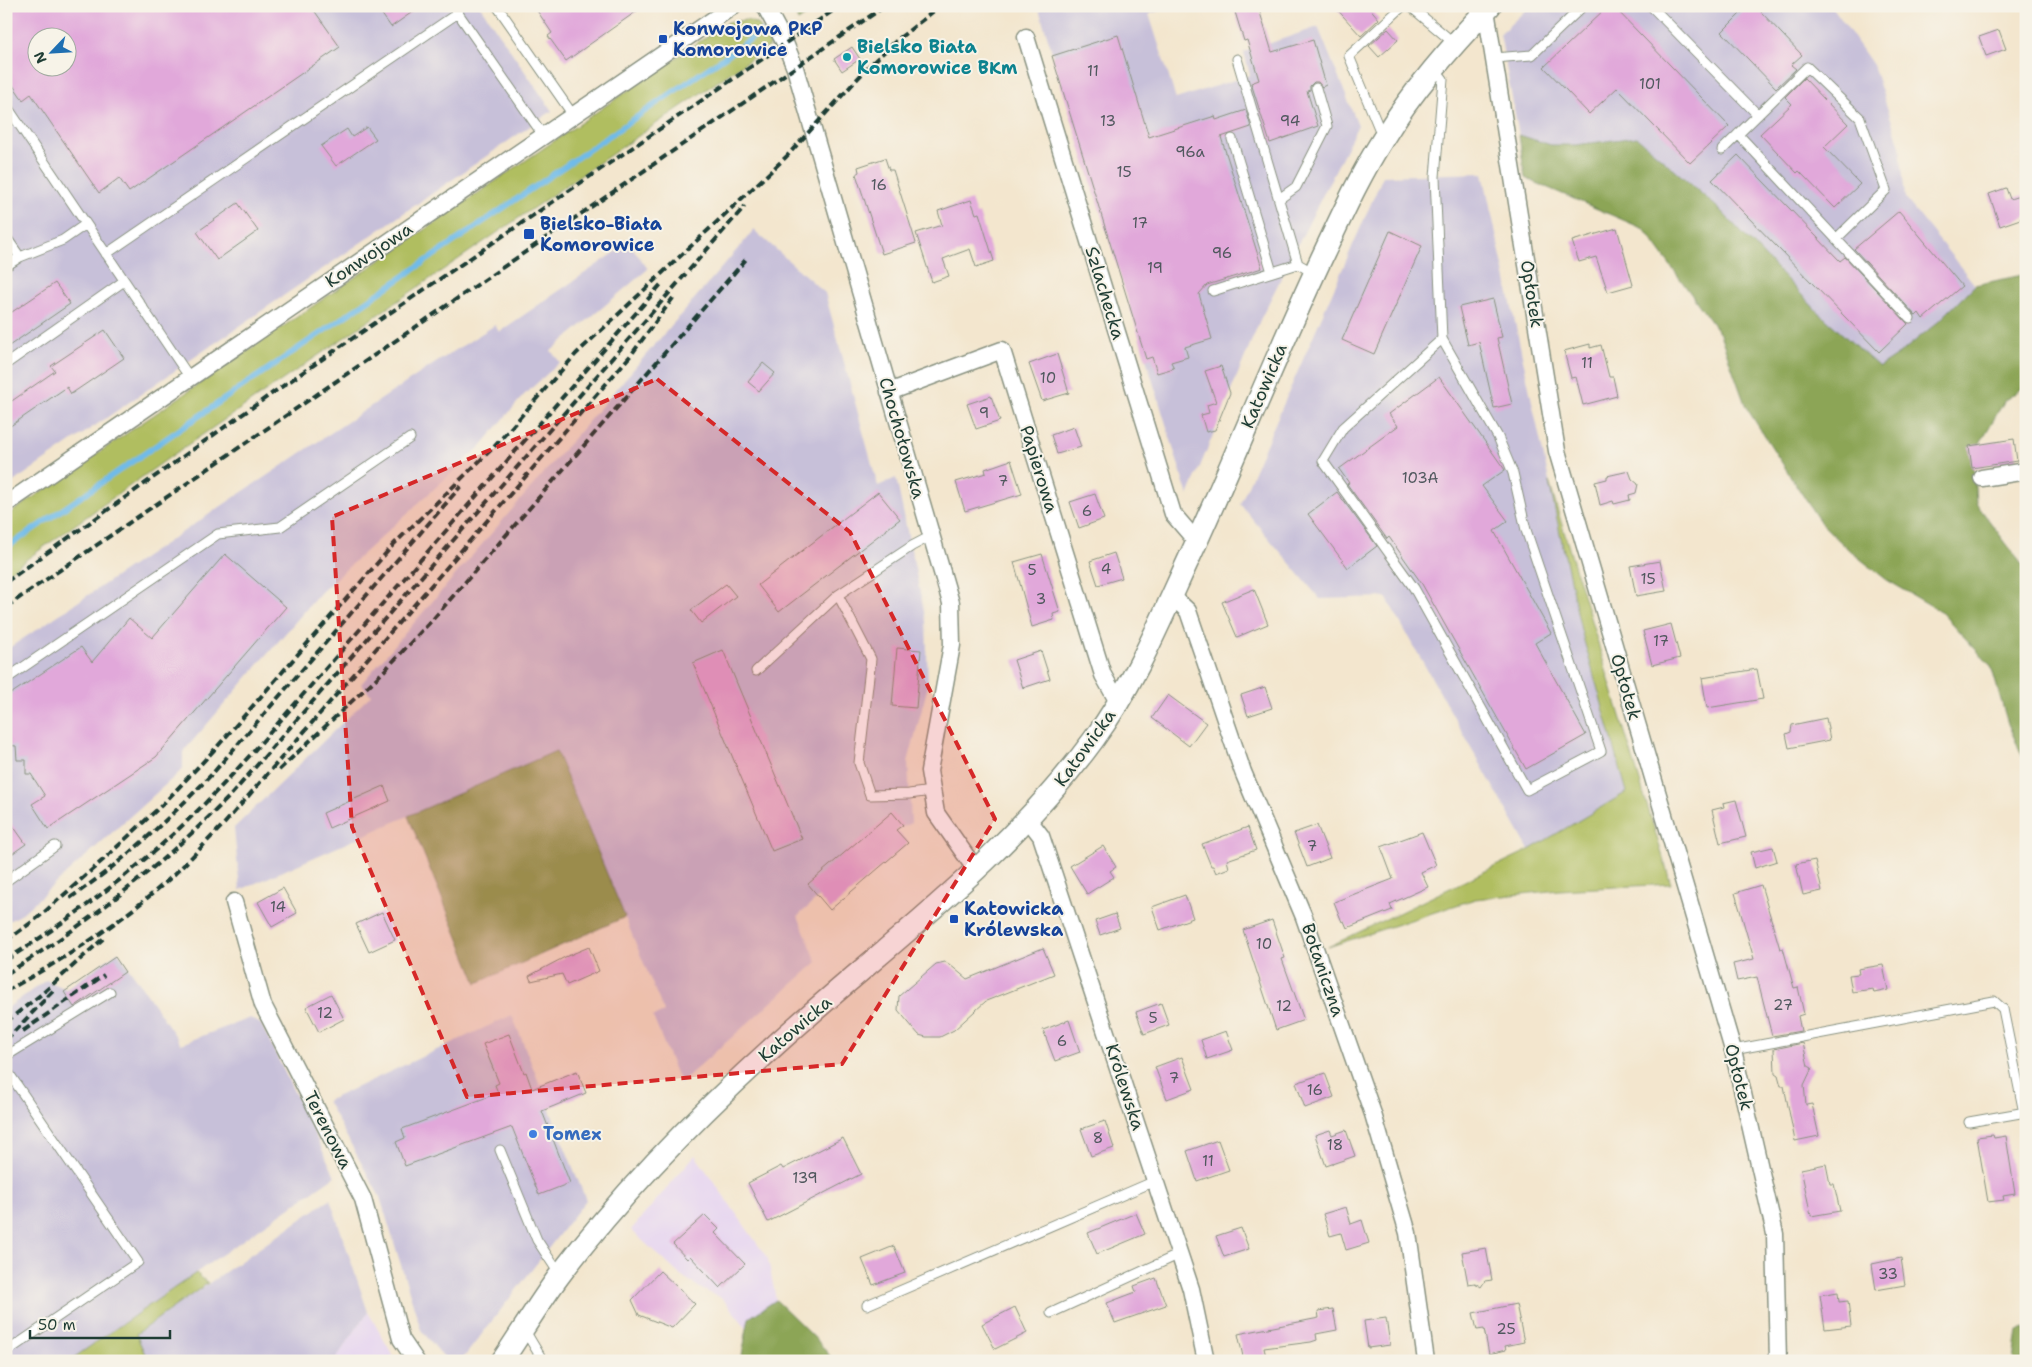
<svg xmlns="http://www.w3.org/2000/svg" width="2032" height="1367" viewBox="0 0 2032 1367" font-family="'Shantell Sans',sans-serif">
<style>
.built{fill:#e5d3f1}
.industrial{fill:#c7c0d9;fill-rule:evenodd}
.green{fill:#b0be61;stroke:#687e4a}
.forest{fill:#8ca557;stroke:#567146}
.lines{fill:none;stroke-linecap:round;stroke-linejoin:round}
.stream{stroke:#70bbe9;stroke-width:5.5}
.building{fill:#e1a8da;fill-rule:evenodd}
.service-casing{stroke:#899281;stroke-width:11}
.minor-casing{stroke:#899281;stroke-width:19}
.tertiary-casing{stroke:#899281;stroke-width:24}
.service{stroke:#fff;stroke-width:9}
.minor{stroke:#fff;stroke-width:16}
.tertiary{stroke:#fff;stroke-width:21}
.rail{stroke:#1f3d34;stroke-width:4;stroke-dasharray:8 4;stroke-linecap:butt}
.marked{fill:#d62828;fill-opacity:0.2;stroke:#d62828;stroke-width:4;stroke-dasharray:10 6;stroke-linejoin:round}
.transit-dot{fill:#1a4fb4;stroke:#f7f3e8;stroke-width:2}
.culture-dot{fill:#0f9aa8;stroke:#f7f3e8;stroke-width:2}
.shop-dot{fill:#3f7fe0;stroke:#f7f3e8;stroke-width:2}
.labels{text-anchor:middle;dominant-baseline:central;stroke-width:4;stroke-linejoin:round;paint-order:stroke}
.number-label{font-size:15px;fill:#50585e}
.transit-label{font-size:18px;font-weight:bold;fill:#164399;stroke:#f7f3e8;text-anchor:start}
.culture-label{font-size:18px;font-weight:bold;fill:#0d838f;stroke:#f7f3e8;text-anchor:start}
.street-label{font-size:18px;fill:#1f3d34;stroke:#f7f3e8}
.shop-label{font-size:18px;font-weight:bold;fill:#366cbe;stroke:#f7f3e8;text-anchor:start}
</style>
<rect width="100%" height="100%" fill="#f7f3e8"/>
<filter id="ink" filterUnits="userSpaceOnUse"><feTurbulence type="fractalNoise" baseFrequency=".02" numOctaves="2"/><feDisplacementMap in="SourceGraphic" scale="10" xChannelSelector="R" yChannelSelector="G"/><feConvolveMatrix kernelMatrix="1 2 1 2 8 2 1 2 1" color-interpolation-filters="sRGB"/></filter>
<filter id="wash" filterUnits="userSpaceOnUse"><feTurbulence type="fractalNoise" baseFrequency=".0096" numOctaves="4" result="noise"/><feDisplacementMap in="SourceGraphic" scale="20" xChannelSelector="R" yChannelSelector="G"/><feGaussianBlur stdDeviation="1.12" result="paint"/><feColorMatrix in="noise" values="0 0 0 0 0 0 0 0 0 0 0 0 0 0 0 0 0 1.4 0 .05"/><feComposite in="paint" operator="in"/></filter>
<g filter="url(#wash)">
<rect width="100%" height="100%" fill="#f3e6ce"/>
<path class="built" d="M695 1155 768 1259 776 1300 749 1318 747 1328 722 1298 703 1290 679 1274 631 1230Z
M368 1312 396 1361H334Z"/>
<path class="industrial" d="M6 6H480L552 111 6 487ZM38 38H68V68H38Z
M1038 6H1173L1149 14 1176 99 1250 75 1244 52 1318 27 1358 125 1260 320 1188 496Z
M1530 6H1832L1873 65 1900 146 1905 198 1975 285 1938 322 1899 354 1879 367 1818 312 1719 209 1637 137 1576 145H1551L1519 135 1500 34Z
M1483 173 1581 630 1627 792 1529 850 1386 597 1320 599 1240 504 1383 176Z
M754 230 825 293 878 486 896 478 926 621 928 686 908 762 911 823 896 830 908 843 830 910 819 897 798 916 817 962 680 1083 653 1017 664 1012 556 751 240 890 234 828 371 695 361 684Z
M629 243 648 269 551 351 560 362 523 396 481 446 321 592 183 752V769L19 916 6 922V650L434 364 495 325 499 332Z
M118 952 181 1044 250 1018 261 1024 335 1176 69 1361H6V1009L46 980 66 989Z
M512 1015 586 1200 461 1361H447L421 1330 380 1197 327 1101Z
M330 1199 368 1312 334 1361H148L136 1334Z"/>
<path class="green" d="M747 20 759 25 771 45 173 455 6 574V516L728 22Z
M1549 482 1671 884 1559 890 1475 899 1328 947 1529 850 1627 792 1581 630Z
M196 1273 208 1283 136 1334 148 1361H69Z"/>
<path class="forest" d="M792 6H820L798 21Z
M1519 135 1551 145H1576L1637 137 1719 209 1818 312 1879 367 1899 354 1938 322 1975 285 2022 275 2026 276V386L2005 400 1973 455 1976 503 2026 570V764L2008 724 1991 666 1940 611 1887 580 1850 551 1820 522 1746 407 1720 334 1644 229 1525 178Z
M556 751 625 917 477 983 408 816Z
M776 1300 817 1340 834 1361H739L742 1355 749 1318Z
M2026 1328V1361H2014L2018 1330Z"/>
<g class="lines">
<path class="stream" d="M792 12 801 6
M6 548 761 32"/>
</g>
<g id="blocks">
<path class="building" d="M6 6H311L340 47 129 192 119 178 99 193 31 94 23 100 6 75ZM38 38H68V68H38Z
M376 6H421L391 27Z
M534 6H644L566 61 548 36 552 33Z
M1255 6H1258L1272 52 1313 40 1326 85 1322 87 1318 82H1314L1310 86V90L1307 91 1318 126 1270 143 1251 83 1259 80 1247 40 1244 41 1235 12Z
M1334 6H1368L1379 19 1361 36Z
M1608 6H1613L1729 126 1690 163 1617 88 1589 114 1544 67Z
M1748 6H1762L1761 12 1802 55 1791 65 1796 69 1776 88 1722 32Z
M1388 29 1398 40 1379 57 1369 46Z
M1999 30 2006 49 1986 56 1979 37Z
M1118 35 1149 137 1215 116 1216 120 1246 110 1251 127 1221 137 1262 268 1207 285 1199 294 1212 339 1185 347 1188 357 1171 362 1174 368 1157 373 1152 357 1146 359 1052 56Z
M852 47 860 59 842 71 834 59Z
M1804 78 1848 124 1824 147 1860 184 1835 208 1799 171 1797 173 1760 134 1792 104 1785 97Z
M367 127 376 139 336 166 321 146 347 129 352 137Z
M1738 155 1840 261 1845 257 1908 324 1879 352 1712 180Z
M885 158 889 170H893L916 243 882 254 856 174 859 172 858 167Z
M2006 188 2010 199 2026 194V217L2000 226 1989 194Z
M971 200 976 214 979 213 994 261 976 267 970 249 943 259 949 276 932 282 916 233 942 225 938 211Z
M238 203 258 231 217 260 197 232Z
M1899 211 1962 286 1923 319 1919 313 1916 316 1854 249Z
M1617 228 1633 285 1608 292 1596 257 1579 262 1572 241Z
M1390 231 1422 246 1374 354 1342 340Z
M55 283 70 304 6 348V316Z
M1493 299 1502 337 1497 338 1512 404 1494 408 1479 342 1468 345 1459 307Z
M105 330 124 358 71 394 67 387 6 429V405L55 371 51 366Z
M1590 344V348L1601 345 1609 377H1613L1617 396 1583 405 1576 377 1571 378 1564 351Z
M1057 354 1069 393 1042 401 1029 364Z
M763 363 775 373 759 391 748 382Z
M1221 366 1230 393 1215 430 1206 432 1201 415 1209 413 1207 405 1216 402 1205 371Z
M1439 377 1505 470 1482 486 1508 521 1494 531 1551 633 1535 643 1586 735 1526 769 1422 584 1389 537 1387 539 1347 484 1349 483 1339 469 1398 426 1389 414Z
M991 396 1000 421 976 429 967 404Z
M1074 427 1081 447 1057 454 1051 435Z
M2014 439 2017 461 1972 468 1969 446Z
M1011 460 1022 494 965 511 956 482 986 473 985 469Z
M1629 471 1632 479 1638 484 1636 493 1629 495 1630 500 1614 504 1613 501 1600 505 1595 482 1607 479V476Z
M878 492 900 519 779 612 758 585Z
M1337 492 1377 546 1348 568 1308 514Z
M1095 494 1104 519 1079 528 1070 502Z
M1114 553 1122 578 1098 585 1090 561Z
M225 554 286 607 156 757 48 829 32 804 45 796 31 774H26V760H17L16 746 7 745 6 697 81 647 92 662 129 618 152 638Z
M1042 554 1060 612 1053 614 1054 620 1032 627 1014 562Z
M1660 561 1666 591 1636 596 1630 566Z
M726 584 736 596 701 623 691 610Z
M1254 589 1268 624 1237 637 1222 602Z
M1671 624 1680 658 1652 665 1643 631Z
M897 648 921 650 916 708 892 706Z
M723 650 802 839 772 851 693 663Z
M1041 651 1050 679 1023 688 1014 660Z
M1757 669 1763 699 1707 708 1702 678Z
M1265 687 1272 708 1248 716 1241 695Z
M1168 695 1206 723 1189 746 1152 718Z
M1826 718 1830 740 1789 748 1786 734 1791 732 1792 725Z
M384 786 390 801 329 828 323 813Z
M1736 800 1746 837 1720 843 1712 810 1724 807 1723 803Z
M892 812 903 825 896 830 908 843 830 910 808 884Z
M6 816 26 844 6 858Z
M1317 825 1330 858 1307 867 1294 833Z
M1248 827 1256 850 1227 860 1229 868 1216 873 1213 866H1211L1202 844Z
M1422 832 1436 865 1421 872 1428 887 1390 904 1392 910 1347 928 1344 921 1342 922 1334 902 1393 879 1381 847Z
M1103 846 1116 867 1110 871 1114 877 1087 894 1070 866Z
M1773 847 1777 861 1755 868 1751 852Z
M1815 860 1822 891 1803 895 1796 864Z
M1761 885 1780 949 1783 948 1794 988 1798 987 1804 1014 1798 1016 1801 1031 1772 1036 1757 977 1737 981 1733 964 1754 959 1735 893Z
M283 888 297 913 272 927 258 902Z
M1185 895 1193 918 1160 930 1152 907Z
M382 912 395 940 369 952 356 924Z
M1115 914 1120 928 1100 935 1095 921Z
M1272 920 1285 958 1282 959 1304 1020 1276 1030 1243 930Z
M589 947 599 971 567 985 562 974 531 981 529 976 565 957Z
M1043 948 1054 974 986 1001 954 1030 940 1037H926L919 1035 898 1010 899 996 936 964 945 962 949 964 967 979Z
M115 957 125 972 74 1007 64 992Z
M1883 965 1888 990 1874 993 1873 989 1852 992 1849 975 1859 974 1858 969Z
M331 994 344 1019 319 1032 306 1007Z
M1161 1003 1169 1025 1144 1034 1136 1012Z
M1069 1020 1080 1052 1055 1061 1043 1030Z
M1226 1031 1233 1050 1207 1059 1201 1040Z
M509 1034 524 1073 526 1072 532 1089 577 1071 586 1093 542 1111 570 1183 539 1195 512 1127 405 1166 396 1142 405 1138 402 1129 498 1093 495 1085 499 1083 483 1044Z
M1803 1043 1808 1066 1812 1068 1804 1085 1806 1105 1812 1104 1819 1136 1795 1141 1784 1086H1781L1778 1075 1775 1073 1774 1049Z
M1182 1057 1194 1089 1167 1099 1155 1067Z
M1325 1073 1334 1097 1305 1108 1296 1083Z
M1105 1121 1114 1148 1091 1156 1081 1129Z
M1330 1130 1332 1135 1346 1130 1355 1156 1326 1166 1315 1135Z
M1993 1135 1994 1138 2006 1136 2015 1194 2003 1196 2004 1200 1988 1202 1977 1137Z
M843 1138 861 1174 768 1222 748 1183 781 1166 783 1169Z
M1218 1140 1229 1170 1197 1181 1187 1151Z
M1826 1164 1830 1184H1834L1840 1211 1811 1216 1801 1169Z
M1346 1207 1351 1224 1362 1220 1369 1243 1346 1250 1341 1233 1330 1236 1323 1214Z
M1136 1213 1145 1234 1097 1254 1088 1233Z
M705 1215 719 1229 715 1233 745 1264 720 1288 690 1256 687 1259 673 1244Z
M1241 1228 1249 1249 1224 1257 1216 1236Z
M894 1246 905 1273 873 1285 862 1259Z
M1486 1248 1492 1280 1485 1281 1481 1287 1475 1283 1468 1284 1462 1252Z
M1901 1258 1905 1285 1876 1290 1872 1264Z
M660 1271 695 1304 672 1328 639 1315 632 1300Z
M1156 1278 1166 1305 1115 1323 1107 1303 1136 1292 1134 1286Z
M1838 1292 1839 1302 1848 1301 1851 1326 1825 1329 1820 1295Z
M1516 1304 1524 1342 1505 1346 1506 1350 1489 1354 1484 1329 1477 1330 1473 1313Z
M1015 1307 1027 1333 995 1349 982 1324Z
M1333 1309 1337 1330 1316 1334 1317 1340 1311 1342 1264 1348 1267 1361H1244L1238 1334 1319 1318 1318 1311Z
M1386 1318 1390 1345 1368 1348 1364 1321Z"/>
</g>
</g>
<g filter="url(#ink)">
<use href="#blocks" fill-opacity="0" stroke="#899281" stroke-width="1"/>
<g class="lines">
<g class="service-casing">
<path id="service" d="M453 6 543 135
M497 6 573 115
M1410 6 1455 44
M1651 6 1758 115
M1494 58 1532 55 1583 6
M1237 59 1298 264 1314 273
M1435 69 1443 79 1435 177 1442 339 1498 437 1513 473 1526 530 1601 751 1527 790 1414 588 1323 461 1343 428 1442 339
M6 105 190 378
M1738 134 1910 318
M1383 138 1349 56 1403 6
M1232 139 1272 272
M1722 150 1807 67 1860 118 1886 190 1836 239
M1279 199 1296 187 1327 126 1316 88
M6 237 20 257 63 240 86 224
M106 254 458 13
M6 266 20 257
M1213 291 1298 264
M6 364 124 281
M931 536 912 546 838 595 871 659 859 763 870 795 909 794 932 791
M756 671 838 595
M6 679 218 534 280 527 410 438
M6 881 55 846
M1733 1050 1994 1001 2003 1009 2024 1113
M6 1056 110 992
M6 1069 138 1262 6 1352
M1969 1122 2026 1112
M500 1150 537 1240 560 1275
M867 1305 1155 1181
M1051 1313 1180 1254
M524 1329 543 1361"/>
</g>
<g class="minor-casing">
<path id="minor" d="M765 6 785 43 795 68 951 603 952 645 929 771 936 813 976 870
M1486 10 1557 451 1733 1050 1775 1234 1778 1361
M1026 37 1173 514 1197 542
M889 392 1002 350 1103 675 1118 702
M1982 478 2026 471
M6 504 733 6
M1172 596 1188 611 1243 772 1304 917 1373 1114 1408 1233 1426 1361
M1028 819 1041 836 1191 1289 1206 1361
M234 902 263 1005 363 1199 401 1339 416 1361"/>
</g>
<g class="tertiary-casing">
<path id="tertiary" d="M502 1361C521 1333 539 1303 559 1276 624 1190 701 1112 781 1040 889 943 1008 857 1094 739 1133 686 1159 624 1186 565 1234 462 1275 356 1324 253 1342 215 1360 175 1383 139 1412 91 1451 47 1490 6"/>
</g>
<use href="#service" class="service"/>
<use href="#minor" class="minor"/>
<use href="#tertiary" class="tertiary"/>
<path class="rail" d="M6 582 274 392 840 6
M6 607 885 6
M279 770 384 671 434 618 748 257
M70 898C123 862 169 819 213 773L461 486
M6 941 40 916 103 860 163 804 217 747 394 544 494 447 576 354 786 157 870 65 897 40 940 6
M6 960C71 919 132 874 187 821 210 799 231 776 253 752L663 282
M6 974C89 923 163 864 231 795L745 206
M6 991C63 960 119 924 167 881 187 863 205 843 224 824L631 355 673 298
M6 1022 43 993 106 936
M23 1031 104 975
M6 1040 53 991"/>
</g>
</g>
<path class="marked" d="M657 379 850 532 995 819 842 1064 467 1097 352 827 332 517Z"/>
<g class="transit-dot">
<rect x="658" y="34" width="10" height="10" rx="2.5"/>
<rect x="523" y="228" width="12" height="12" rx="2.5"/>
<rect x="949" y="914" width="10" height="10" rx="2.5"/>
</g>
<circle class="culture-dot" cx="847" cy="57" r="5"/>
<circle class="shop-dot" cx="533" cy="1134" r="5"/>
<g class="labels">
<g class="number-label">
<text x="1093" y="71">11</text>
<text x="1650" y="84">101</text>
<text x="1108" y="121">13</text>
<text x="1290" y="121">94</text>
<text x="1190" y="152">96a</text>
<text x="1124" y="172">15</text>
<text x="879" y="185">16</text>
<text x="1140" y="223">17</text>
<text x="1222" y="253">96</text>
<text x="1155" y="268">19</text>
<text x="1587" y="363">11</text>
<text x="1048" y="378">10</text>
<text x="984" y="413">9</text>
<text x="1420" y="478">103A</text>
<text x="1003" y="481">7</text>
<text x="1087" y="511">6</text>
<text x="1106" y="569">4</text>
<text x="1032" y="570">5</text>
<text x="1648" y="579">15</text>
<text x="1041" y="599">3</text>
<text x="1661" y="641">17</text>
<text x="1312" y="846">7</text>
<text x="278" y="907">14</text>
<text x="1264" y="944">10</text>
<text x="1783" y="1005">27</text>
<text x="1284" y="1006">12</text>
<text x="325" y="1013">12</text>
<text x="1153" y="1018">5</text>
<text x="1062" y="1041">6</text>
<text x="1174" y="1078">7</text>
<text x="1315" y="1090">16</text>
<text x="1098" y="1138">8</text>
<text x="1335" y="1145">18</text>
<text x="1208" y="1161">11</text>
<text x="805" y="1178">139</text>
<text x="1888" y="1274">33</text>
<text x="1506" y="1329">25</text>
</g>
<g class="transit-label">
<text x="673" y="29">Konwojowa PKP<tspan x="673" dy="21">Komorowice</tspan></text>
<text x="540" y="224">Bielsko-Biała<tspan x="540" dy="21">Komorowice</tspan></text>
<text x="964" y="909">Katowicka<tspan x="964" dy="21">Królewska</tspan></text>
</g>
<g class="culture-label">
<text x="857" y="47">Bielsko Biała<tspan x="857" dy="21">Komorowice BKm</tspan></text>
</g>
<g class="street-label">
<text transform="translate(369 255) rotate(-34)">Konwojowa</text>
<text transform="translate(1105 293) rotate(73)">Szlachecka</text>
<text transform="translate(1532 294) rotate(81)">Opłotek</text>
<text transform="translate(1264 386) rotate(-67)">Katowicka</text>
<text transform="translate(902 438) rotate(74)">Chochołowska</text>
<text transform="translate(1039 469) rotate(73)">Papierowa</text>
<text transform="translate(1626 687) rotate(74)">Opłotek</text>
<text transform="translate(1085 748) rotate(-54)">Katowicka</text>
<text transform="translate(1323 970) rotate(71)">Botaniczna</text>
<text transform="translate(795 1029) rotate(-41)">Katowicka</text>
<text transform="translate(1739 1077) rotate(76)">Opłotek</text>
<text transform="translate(1125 1087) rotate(72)">Królewska</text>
<text transform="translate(328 1130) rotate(63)">Terenowa</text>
</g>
<g class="shop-label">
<text x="543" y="1134">Tomex</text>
</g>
</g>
<rect width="2032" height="1367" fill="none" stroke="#f7f3e8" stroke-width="25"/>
<g transform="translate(52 52) rotate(245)"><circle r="24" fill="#f7f3e8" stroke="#a1aaa0"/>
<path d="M0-4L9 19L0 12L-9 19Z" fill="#1f6fb2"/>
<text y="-8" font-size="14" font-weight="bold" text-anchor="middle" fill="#1f3d34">N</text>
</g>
<path d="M30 1330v8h140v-8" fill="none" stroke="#1f3d34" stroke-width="2.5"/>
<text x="38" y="1330" font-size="15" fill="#1f3d34" stroke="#f7f3e8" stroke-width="4" paint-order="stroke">50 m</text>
</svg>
